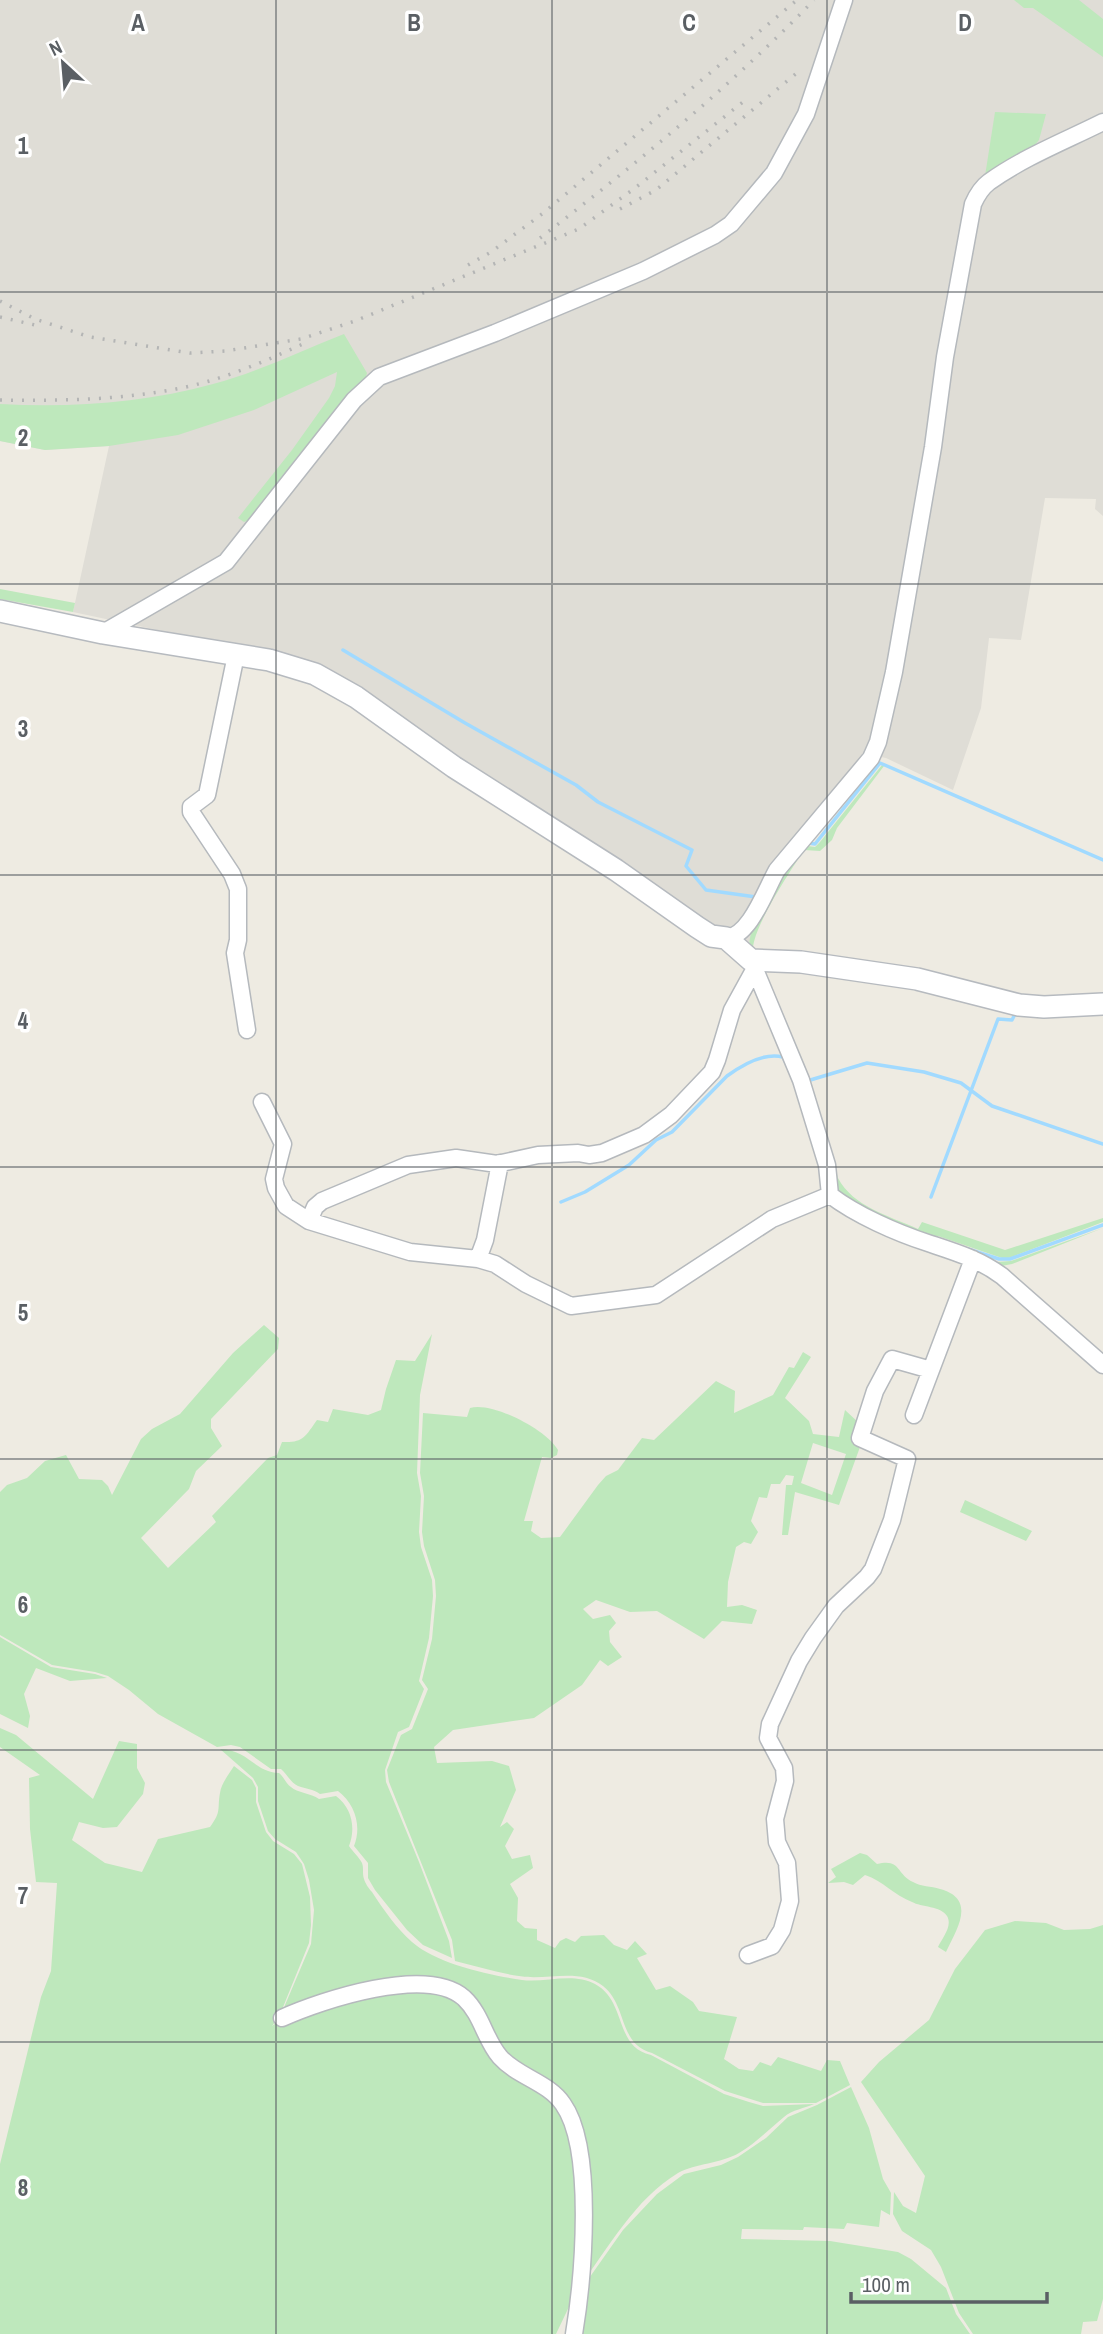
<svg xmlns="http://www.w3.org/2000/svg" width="1103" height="2334" viewBox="0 0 1103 2334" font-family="'Archivo Narrow',sans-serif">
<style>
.industrial{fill:#dfddd6}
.green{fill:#bee8bc;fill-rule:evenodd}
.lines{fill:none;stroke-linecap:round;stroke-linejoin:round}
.stream{stroke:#a1daff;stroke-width:3.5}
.street-casing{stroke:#b5b9bd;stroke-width:19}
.secondary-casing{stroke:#b6babf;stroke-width:24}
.street{stroke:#fff;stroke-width:16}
.secondary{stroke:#fff;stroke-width:21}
.rail{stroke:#b4b5b5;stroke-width:3.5;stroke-dasharray:2 9;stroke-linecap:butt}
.grid{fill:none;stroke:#5a5f64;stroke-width:2;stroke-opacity:0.55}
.grid-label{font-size:23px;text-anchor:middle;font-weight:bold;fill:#5a5f64;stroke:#fff;stroke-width:7;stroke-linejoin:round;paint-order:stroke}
</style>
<rect width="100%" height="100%" fill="#eeebe2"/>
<path class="industrial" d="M0 0H1103V516L1095 509 1096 499 1045 498 1021 640 989 638 981 708 953 790 886 758 881 757 878 760 804 843 758 916 749 943 709 926 609 855 448 750 261 652 73 612 109 446 45 450 0 441Z"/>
<path class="green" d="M1014 0H1079L1103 19V57L1033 8H1024Z
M995 112 1046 114 1039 140 1029 152 985 176Z
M344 334 367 373 365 380 249 520 244 522 238 518 292 450 329 398 335 386 337 372 254 410 178 435 109 446 45 450 0 441V404C71 408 144 403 213 384 258 372 301 351 344 334Z
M0 589 75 603 73 612 0 599Z
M882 765 884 766 837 828 832 840 820 851 804 850C791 870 751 930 753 951L749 948C749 917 785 865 808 846L815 847 820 842Z
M811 1083 838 1178C853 1207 890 1216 918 1229L922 1222 1005 1250 1103 1218V1222L1009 1258H1002L938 1236 936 1240 996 1262 1011 1261 1103 1228 1012 1264 996 1267 935 1244 836 1195 807 1084Z
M264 1325 279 1338 278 1349 211 1419V1428L222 1446 196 1471 189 1489 141 1538 168 1568 216 1522 212 1516 268 1458 277 1455 282 1442C303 1443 305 1437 317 1420L328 1422 333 1409 368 1415 381 1410 386 1389 396 1360 415 1361 432 1334 420 1395 417 1473 421 1496 419 1532 421 1547 432 1580 433 1596 429 1638 419 1681 424 1689 409 1727 398 1732 385 1770 386 1782 419 1862 449 1941 452 1958 423 1945 407 1930 375 1890 368 1878V1863L354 1846C362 1826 355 1804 338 1791L320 1794C313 1789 306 1789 298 1786 291 1783 287 1774 281 1769H271L240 1747 231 1745 217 1747 158 1714 129 1690 108 1676 95 1672 52 1665 0 1635V1492L7 1485 27 1478 45 1461 66 1455 79 1479 102 1480 108 1486 112 1495 141 1439 152 1429 180 1414 233 1353Z
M803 1352 811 1357 785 1398 809 1421 813 1434 839 1437 845 1410 859 1423 852 1443 860 1447 839 1505 795 1492 788 1535H782L786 1485H792L794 1476 786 1475 780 1484H771L767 1498 759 1497 751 1521 758 1532 751 1544 744 1542 736 1547 728 1582 727 1607 742 1605 757 1610 752 1624 722 1621 704 1639 657 1611 630 1612 596 1600 583 1609 593 1619 610 1615 616 1623 609 1631 610 1642 622 1657 608 1666 600 1660 582 1685 534 1718 453 1730 434 1747 437 1763 492 1761 509 1766 516 1790 500 1827 507 1822 514 1829 505 1846 512 1859 530 1855 533 1868 510 1884 518 1898 517 1921 525 1928 537 1929V1940L555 1948 560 1941 566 1938 575 1942 581 1936 604 1935 614 1945 627 1950 635 1941 647 1954 637 1958 656 1990 670 1986 693 2002 699 2011 737 2017 724 2059 739 2069 753 2071 760 2062 771 2066 778 2057 821 2071 827 2060 840 2061 850 2085 816 2103H763L725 2091 652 2053C618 2044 628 2006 603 1986 579 1967 547 1981 519 1976 497 1973 476 1966 455 1961L452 1940 438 1905 389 1782 387 1770 401 1735 412 1729 428 1689 422 1680 432 1639 436 1596 435 1580 424 1546 422 1532 424 1496 420 1473 423 1413 467 1417 470 1408C492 1401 547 1430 558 1450L557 1455 551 1458 542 1457 524 1521H533L531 1531 541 1538 560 1537 598 1485 606 1476 618 1470 642 1438 654 1440 716 1381 735 1391 734 1413 773 1395 789 1367 794 1368ZM813 1443 846 1454 832 1495 801 1483Z
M965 1500 1032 1531 1026 1541 960 1512Z
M0 1637 51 1667 95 1674 107 1678 70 1681 36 1668 24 1694 30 1716 28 1728 0 1714Z
M0 1728 16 1735 93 1799 119 1741 137 1744V1768L145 1783 143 1794 117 1827 103 1828 79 1822 72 1840 105 1863 142 1872 158 1839 210 1827C222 1811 217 1809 220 1793 221 1784 229 1774 234 1766L252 1780 256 1788V1802L266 1832 273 1841 294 1854 302 1864 310 1897 311 1925 309 1943 279 2017 272 2026 282 2019 372 1992 452 1991 491 2044 539 2084 575 2131 577 2290 556 2334H0V2164L41 1997 51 1971 57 1883 36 1882 30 1829 29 1778 40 1775 0 1747Z
M220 1749C249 1750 254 1772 279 1773 284 1777 286 1784 291 1787 297 1793 311 1793 319 1799L336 1796C352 1808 356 1828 349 1846 353 1852 359 1857 362 1863 364 1868 362 1873 364 1879 365 1883 369 1889 372 1892 383 1909 397 1929 412 1942 437 1964 489 1975 522 1980 545 1983 573 1972 595 1984 627 2001 614 2047 651 2055L724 2094 749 2102 763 2106 814 2104C805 2108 792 2110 784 2117 769 2129 756 2143 739 2153 720 2164 696 2163 678 2173 635 2199 609 2247 580 2286L583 2252 571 2114 494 2043 441 1983 283 2014 285 2005 311 1944 314 1910 309 1880 304 1864 296 1852 275 1839 268 1831 258 1801V1787L253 1778Z
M860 1853 867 1855 877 1864C901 1858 896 1874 913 1882 921 1887 931 1886 940 1889 977 1899 957 1929 946 1952L938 1947C942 1938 953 1926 947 1916 941 1906 921 1907 912 1902 894 1895 883 1881 865 1875L853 1885 844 1882 828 1883 836 1877 831 1869Z
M1015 1921 1046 1923 1064 1930 1090 1929 1103 1925V2299L1097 2321 1083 2322 1081 2334H973L959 2313 941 2267 931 2250 902 2231 893 2214 894 2192 903 2206 916 2213 925 2176 861 2082 879 2062 929 2020 955 1969 985 1930Z
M851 2087 869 2128 883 2179 891 2193 890 2215 881 2210 879 2227 847 2223 844 2229 804 2227 803 2230 742 2229 741 2239 830 2241 898 2252 911 2259 946 2288 956 2314 970 2334H576L580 2291 623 2230 657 2194 684 2174 721 2165 738 2157 766 2138 788 2117 817 2105Z"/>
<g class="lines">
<path class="stream" d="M343 650 465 723 576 785 598 802 692 850 686 866 706 890 756 897
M808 843 815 844 880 763 1103 860
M807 1081 867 1063 924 1072 961 1083 992 1106 1103 1144
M931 1197 998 1019 1012 1020 1016 1012
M561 1202 585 1192 629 1165 656 1140 672 1132 727 1076C742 1065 763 1052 783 1057L786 1063
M968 1249 999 1259H1010L1103 1225"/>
<g class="street-casing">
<path id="street" d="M103 633 226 562 354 400 379 377 495 333 643 271 715 235 731 224 774 173 806 114 844 0
M236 655 207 795 191 807V812L232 874 238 889V940L235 953 247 1030
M726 938C750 936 765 891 777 870L871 758 878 742 894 672 933 447 945 357 973 204C977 195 981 188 989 182 1024 157 1065 141 1103 122
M751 960 801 1080 827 1165 830 1195C856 1215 897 1233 928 1243 955 1252 979 1259 1002 1276L1103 1365
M262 1102 283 1144 274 1179 276 1188 286 1206 309 1221 410 1252 478 1259 495 1264 526 1284 571 1306 656 1295 772 1219 830 1195
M309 1221 315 1207 322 1201 408 1165 456 1158 497 1164 538 1155 578 1153 589 1155 602 1153 644 1135 671 1115 712 1072 717 1060 732 1010 754 970
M478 1259 485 1240 500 1163
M914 1415 973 1259
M748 1955 772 1946 782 1930 790 1901 787 1863 777 1842 775 1819 785 1781 784 1768 768 1738 770 1724 799 1661 813 1638 836 1606 867 1577 873 1569 892 1520 907 1459 860 1438 875 1391 892 1359 931 1370
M282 2018C322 2000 427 1965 464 1998 482 2015 485 2040 500 2057 518 2077 548 2082 563 2104 595 2149 583 2280 574 2334"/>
</g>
<g class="secondary-casing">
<path id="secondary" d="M0 611 103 633 269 660 315 674 356 697 454 767 616 870 697 927 711 936 726 938 751 960 801 962 917 979 1019 1005 1044 1007 1103 1004"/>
</g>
<use href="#street" class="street"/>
<use href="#secondary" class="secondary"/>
<path class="rail" d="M620 209 656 190 798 72
M540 238C636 164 730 87 814 0
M468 265 491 252 542 214 797 0
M0 301 35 319 90 337 190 353 225 351 301 339 355 321 579 229 635 188 748 98
M0 317 35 325
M0 400C59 401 118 400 176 389 220 381 263 362 303 344"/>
</g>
<path class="grid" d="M276 0V2334M552 0V2334M827 0V2334M0 292H1103M0 584H1103M0 875H1103M0 1167H1103M0 1459H1103M0 1750H1103M0 2042H1103"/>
<g class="grid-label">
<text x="138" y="31">A</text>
<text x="414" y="31">B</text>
<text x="689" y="31">C</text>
<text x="965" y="31">D</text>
<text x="23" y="154">1</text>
<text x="23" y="446">2</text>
<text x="23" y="737">3</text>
<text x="23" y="1029">4</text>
<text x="23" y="1321">5</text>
<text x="23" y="1613">6</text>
<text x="23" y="1904">7</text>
<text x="23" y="2196">8</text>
</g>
<g transform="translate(63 63) rotate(334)" stroke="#ffffff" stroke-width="5" paint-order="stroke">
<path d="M0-5L12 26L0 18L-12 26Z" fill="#5a5f64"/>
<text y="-10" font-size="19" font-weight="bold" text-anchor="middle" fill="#5a5f64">N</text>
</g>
<path d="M851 2292v10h196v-10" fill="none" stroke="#5a5f64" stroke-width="3.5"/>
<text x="862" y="2292" font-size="21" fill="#5a5f64" stroke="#ffffff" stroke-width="5" paint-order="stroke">100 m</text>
</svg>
